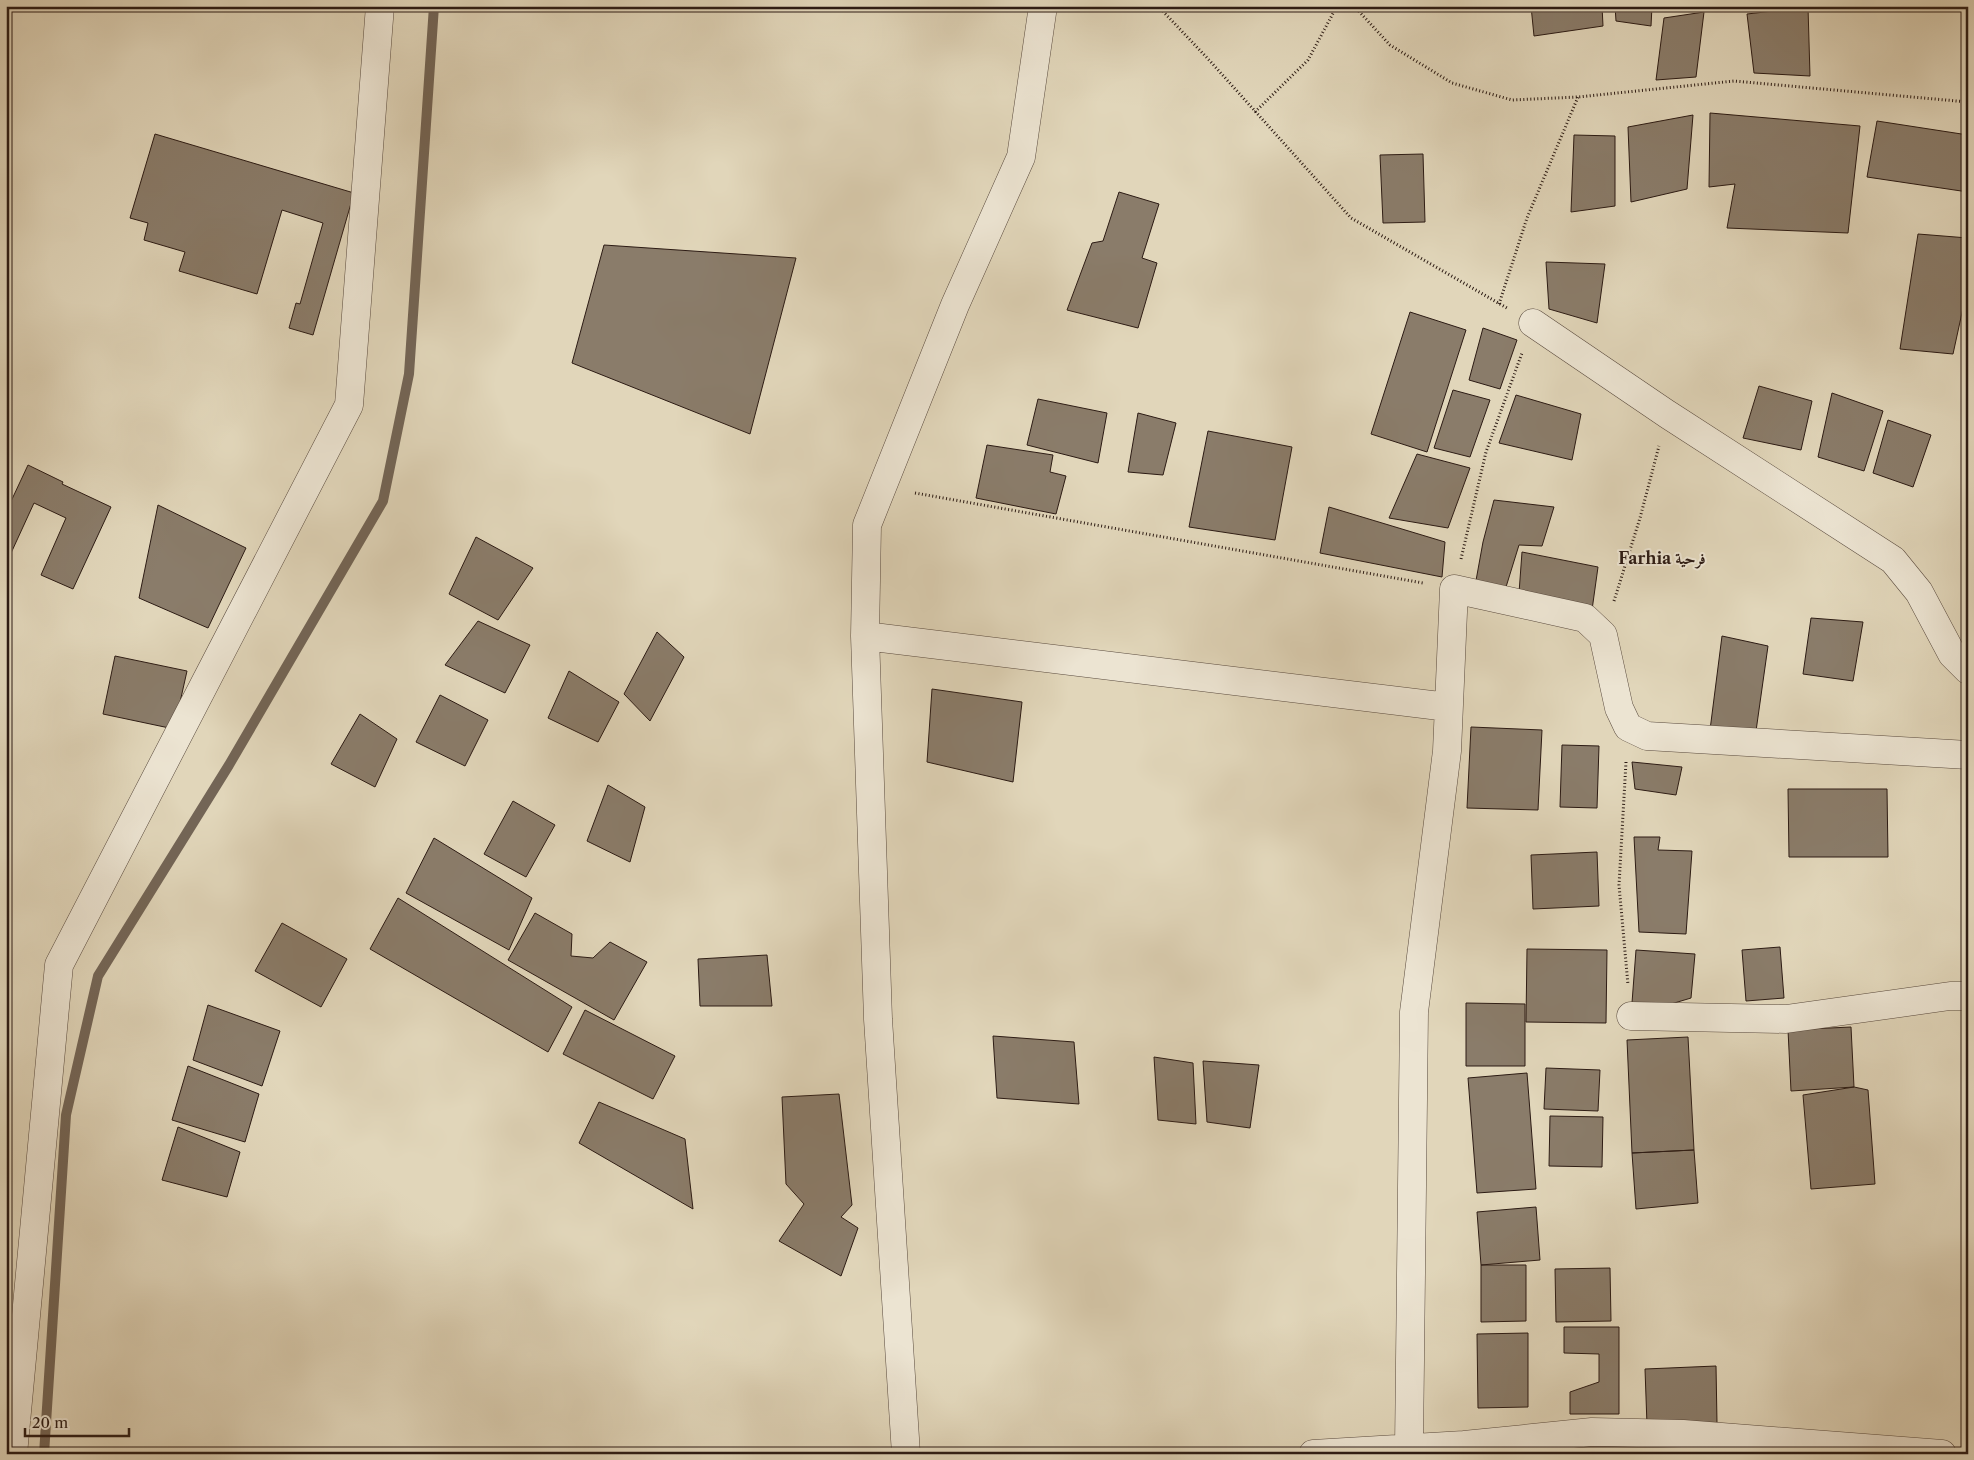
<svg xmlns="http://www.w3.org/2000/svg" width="1974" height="1460" viewBox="0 0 1974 1460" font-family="'Libre Caslon Text',Amiri,serif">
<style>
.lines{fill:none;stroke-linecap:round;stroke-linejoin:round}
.stream{stroke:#736556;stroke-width:10}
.building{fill:#8a7c6a;stroke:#2c1b14}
.minor-casing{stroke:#594a3e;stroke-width:29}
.path{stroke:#2c1b14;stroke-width:3;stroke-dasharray:1 2.5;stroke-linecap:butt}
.minor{stroke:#ece4d2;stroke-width:28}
.labels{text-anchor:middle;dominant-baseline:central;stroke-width:4;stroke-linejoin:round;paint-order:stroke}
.quarter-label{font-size:16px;font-weight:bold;fill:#2c1b14;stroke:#ece4d2}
</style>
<rect width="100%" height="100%" fill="#e1d6ba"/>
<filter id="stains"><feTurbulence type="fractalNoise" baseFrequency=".004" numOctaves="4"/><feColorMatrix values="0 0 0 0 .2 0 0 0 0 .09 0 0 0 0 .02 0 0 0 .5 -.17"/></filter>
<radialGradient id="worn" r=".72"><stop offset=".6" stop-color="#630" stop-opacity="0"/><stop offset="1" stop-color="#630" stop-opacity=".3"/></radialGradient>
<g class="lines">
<path class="stream" d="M44 1454 66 1115 98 976 229 765 383 501 409 374 434 6"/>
</g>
<path class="building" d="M1531 6H1602L1603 26 1534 36Z
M1615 6H1652L1651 26 1616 21Z
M1808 7 1810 76 1754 73 1747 14Z
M1704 12 1696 77 1656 80 1664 18Z
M1710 113 1860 126 1848 233 1727 228 1735 184 1709 187Z
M1693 115 1687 189 1631 202 1628 127Z
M1877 121 1968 135V192L1867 177Z
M155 134 354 193 313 335 289 328 296 303 300 304 323 223 282 210 257 294 179 271 185 252 144 240 148 223 130 218Z
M1574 135 1615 136V206L1571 212Z
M1423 154 1425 222 1383 223 1380 155Z
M1119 192 1159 204 1142 258 1157 263 1138 328 1067 310 1092 243 1103 241Z
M1918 234 1968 238V285L1953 354 1900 349Z
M604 245 796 258 750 434 572 363Z
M1546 262 1605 264 1597 323 1549 309Z
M1410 312 1466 330 1427 452 1371 434Z
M1483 328 1517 340 1500 389 1469 380Z
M1759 386 1812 401 1801 450 1743 438Z
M1453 390 1490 400 1470 457 1434 448Z
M1832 393 1883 411 1864 471 1818 457Z
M1516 395 1581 414 1572 460 1499 443Z
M1038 399 1107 413 1098 463 1027 445Z
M1138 413 1176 423 1163 475 1128 472Z
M1888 420 1931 435 1913 487 1873 473Z
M1208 431 1292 447 1275 540 1189 527Z
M987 445 1053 455 1050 472 1066 476 1056 514 976 498Z
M1417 454 1470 468 1448 528 1389 518Z
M28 465 63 482 62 484 111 507 73 589 41 575 66 518 34 503 6 564V512Z
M1494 500 1554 507 1542 546 1519 545 1506 587 1475 586 1483 542Z
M158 505 246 548 208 628 139 598Z
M1329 507 1445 542 1442 577 1320 553Z
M476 537 533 568 498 620 449 594Z
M1522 552 1598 567 1592 610 1519 593Z
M1811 618 1863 622 1853 681 1803 674Z
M478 621 530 645 505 693 445 665Z
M657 632 684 657 650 721 624 694Z
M1722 636 1768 646 1756 731 1710 730Z
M115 656 187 671 174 729 103 714Z
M569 671 619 702 598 742 548 718Z
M932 689 1022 702 1013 782 927 762Z
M440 695 488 720 465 766 416 742Z
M360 714 397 739 375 787 331 764Z
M1471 727 1542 730 1538 810 1467 808Z
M1562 745 1599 746 1597 808 1560 807Z
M1632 762 1682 767 1676 795 1635 789Z
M608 785 645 807 630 862 587 841Z
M1788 789H1887L1888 857H1789Z
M513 801 555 825 526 877 484 854Z
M1634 837H1660L1658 850 1692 851 1686 934 1639 932Z
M434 838 532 898 509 950 406 893Z
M1597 852 1599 906 1533 909 1531 855Z
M398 898 572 1007 548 1052 370 949Z
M535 913 572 934 571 956 593 958 610 942 647 962 614 1020 508 960Z
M282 923 347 959 321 1007 255 971Z
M1780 947 1784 998 1746 1001 1742 950Z
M1527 949 1607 950 1606 1023 1526 1022Z
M1636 950 1695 954 1691 998 1631 1016Z
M767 955 772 1006H700L698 959Z
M1466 1003 1525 1004V1066H1466Z
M208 1005 280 1031 262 1086 193 1060Z
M585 1010 675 1056 653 1099 563 1054Z
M1851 1027 1854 1087 1791 1091 1788 1030Z
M993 1036 1074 1042 1079 1104 997 1098Z
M1688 1037 1694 1150 1632 1153 1627 1040Z
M1154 1057 1193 1063 1196 1124 1158 1120Z
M1203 1061 1259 1065 1250 1128 1207 1122Z
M188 1066 259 1094 245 1142 172 1120Z
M1546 1068 1600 1070 1598 1111 1544 1109Z
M1527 1073 1536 1189 1477 1193 1468 1078Z
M1854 1087 1868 1090 1875 1184 1811 1189 1803 1095Z
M839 1094 852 1205 841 1217 858 1228 841 1276 779 1241 804 1204 786 1184 782 1097Z
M599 1102 685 1139 693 1209 579 1143Z
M1550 1116 1603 1117 1602 1167 1549 1166Z
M178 1127 240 1152 227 1197 162 1180Z
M1694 1150 1698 1203 1636 1209 1632 1153Z
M1536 1207 1540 1260 1481 1265 1477 1212Z
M1481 1265H1526V1321L1481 1322Z
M1610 1268 1611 1321 1556 1322 1555 1269Z
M1564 1327H1619V1414H1570V1392L1599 1382V1354L1564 1353Z
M1528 1333V1407L1478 1408 1477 1334Z
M1716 1366 1717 1423 1647 1425 1645 1369Z"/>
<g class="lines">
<g class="minor-casing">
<path id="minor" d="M1533 323 1667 414 1893 560 1919 592 1952 654 1968 670
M865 636 1448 707
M1631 1016 1786 1019 1950 996H1968
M1409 1448 1414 1012 1447 751 1454 589 1585 618 1603 635 1619 708 1628 727 1647 736 1968 755
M13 1454 59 965 349 405 380 6
M906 1454 878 1019 865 636 867 525 955 305 1021 157 1043 6
M1313 1454 1464 1445 1592 1432 1683 1434 1942 1454"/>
</g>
<path class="path" d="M1158 6 1210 61 1351 218 1507 308
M1354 6 1390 45 1452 83 1512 100 1578 97 1734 81 1968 102
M1255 112 1308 60 1337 6
M1499 304 1527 218 1578 97
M915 493 1423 583
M1461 559 1486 452 1522 353
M1614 601 1640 518 1659 446
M1626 762 1619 885 1628 985"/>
<use href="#minor" class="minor"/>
</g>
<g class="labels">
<g class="quarter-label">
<text x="1662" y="558">Farhia فرحية</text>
</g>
</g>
<rect width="1974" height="1460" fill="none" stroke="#e1d6ba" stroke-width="25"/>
<rect x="8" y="8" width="1959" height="1445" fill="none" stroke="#2c1b14" stroke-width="2.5"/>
<rect x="12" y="12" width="1949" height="1435" fill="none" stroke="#2c1b14"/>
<path d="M25 1428v8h104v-8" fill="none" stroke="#2c1b14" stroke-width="2.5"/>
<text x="32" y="1428" font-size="15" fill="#2c1b14" stroke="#ece4d2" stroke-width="4" paint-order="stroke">20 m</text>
<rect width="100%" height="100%" filter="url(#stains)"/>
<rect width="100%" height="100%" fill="url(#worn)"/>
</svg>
